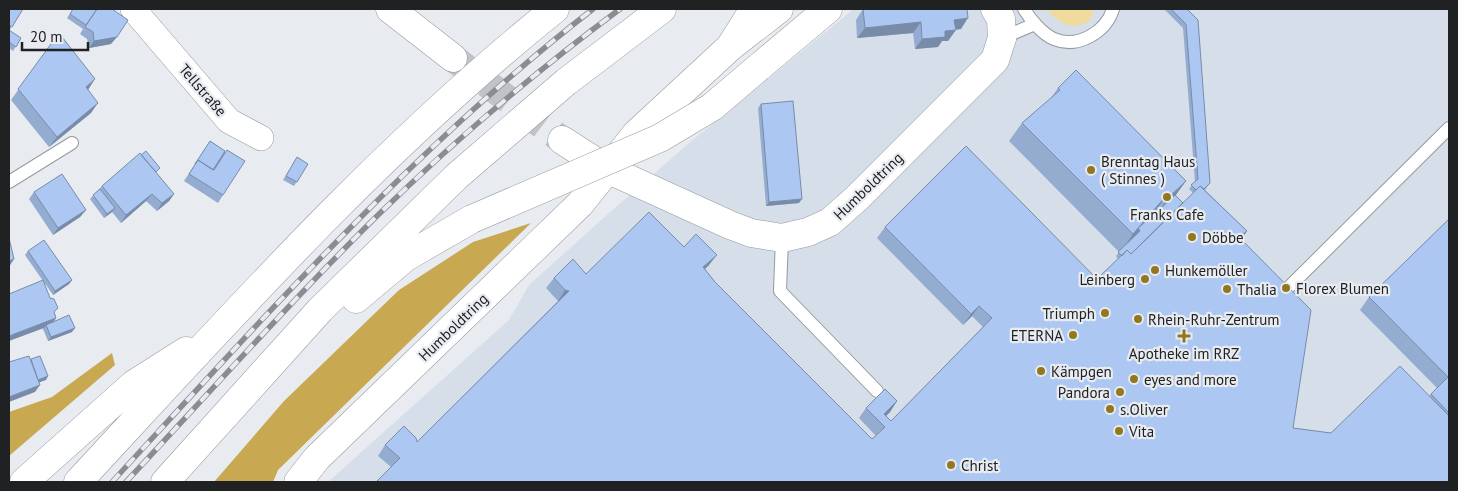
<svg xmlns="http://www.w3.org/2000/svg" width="1458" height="491" viewBox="0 0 1458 491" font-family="'PT Sans',sans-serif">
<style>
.built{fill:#d6dee9}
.green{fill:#f1da9d}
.forest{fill:#c8a952}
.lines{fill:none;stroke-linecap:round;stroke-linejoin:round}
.secondary-tunnel{stroke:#c0c3c7;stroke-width:28;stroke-dasharray:28 14;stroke-linecap:butt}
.lane-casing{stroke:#96999e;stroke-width:14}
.street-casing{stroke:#96999e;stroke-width:26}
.secondary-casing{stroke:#96999e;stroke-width:29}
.highway-casing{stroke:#96999e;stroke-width:29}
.lane{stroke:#fff;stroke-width:12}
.street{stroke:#fff;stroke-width:25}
.secondary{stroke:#fff;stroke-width:28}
.highway{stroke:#fff;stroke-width:28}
.rail-casing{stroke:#8a8c90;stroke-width:5.5}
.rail{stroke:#e8ebf0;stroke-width:4;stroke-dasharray:11;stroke-linecap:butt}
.highway-bridge-casing{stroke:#96999e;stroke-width:29;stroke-linecap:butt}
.highway-bridge{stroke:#fff;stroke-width:28}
.wall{fill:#94acd0}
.shaded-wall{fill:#788ca9}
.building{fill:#acc8f2;stroke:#788ca9}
.poi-dot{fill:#93771e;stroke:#e8ebf0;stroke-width:2}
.labels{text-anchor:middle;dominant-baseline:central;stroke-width:4.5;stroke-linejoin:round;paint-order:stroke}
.street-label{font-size:15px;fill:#202123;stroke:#e8ebf0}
.poi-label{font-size:15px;fill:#202123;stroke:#e8ebf0;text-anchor:start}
</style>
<rect width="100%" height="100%" fill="#e8ebf0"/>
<path class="built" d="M854 9H1449V482H328L509 320 529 285 608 214 688 144Z"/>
<path class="green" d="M1046 9H1095L1089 21C1071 32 1059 23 1046 9Z"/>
<path class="forest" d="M531 223 278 470 273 482H214L284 401 399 290 473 242Z
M112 353 115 365 9 456V412L52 397Z"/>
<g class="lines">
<path class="secondary-tunnel" d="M453 58 562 140"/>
<g class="lane-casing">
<path id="lane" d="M1024 9C1030 19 1042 34 1054 39 1078 49 1106 32 1113 9
M1002 38 1035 24
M9 182 72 143
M782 238 780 291 877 391
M1279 297 1449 128"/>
</g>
<g class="street-casing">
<path id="street" d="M133 9 229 121 261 138"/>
</g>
<g class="secondary-casing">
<path id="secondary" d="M390 9 453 58
M562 140 607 169 730 225 751 233 782 238 808 232 830 222 857 198 995 60 1002 38
M298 482 317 458 580 204 636 134 730 47 779 9"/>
</g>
<g class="highway-casing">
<path id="highway" d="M995 9 1001 19 1002 38
M730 47 754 9
M759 67 828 9
M356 299 406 257 472 219
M24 482 134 384 186 351
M78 482C230 318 380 149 555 9
M165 482 320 310 457 176 566 82 662 9"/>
</g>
<use href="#lane" class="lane"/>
<use href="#street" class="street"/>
<use href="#secondary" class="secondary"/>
<use href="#highway" class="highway"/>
<g class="rail-casing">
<path id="rail" d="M112 482C264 317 415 147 593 9
M126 482C209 393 291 301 378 215 454 141 535 72 620 9"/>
</g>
<use href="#rail" class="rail"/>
<g class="highway-bridge-casing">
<path id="highway-bridge" d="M472 219 660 138 712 107 759 67"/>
</g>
<use href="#highway-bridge" class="highway-bridge"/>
</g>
<path class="wall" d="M9 9H23L9 31 21 38 13 51 9 48Z
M73 9 111 44 89 48 87 39 80 34 83 29 67 18Z
M863 9 961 29 955 30 948 41H942L938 47 915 49 913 33 857 38 856 20Z
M1164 9H1187L1210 183 1205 190 1247 231 1241 240 1293 428 1331 433 1429 396 1437 388 1360 310 1369 297 1449 219V482L391 467 378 456 385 445 417 442 558 301 546 288 554 278 586 274 684 247 709 265 705 269 715 282 872 439 876 436 859 418 866 408 897 401 890 412 886 416 891 421 983 327 972 316 963 325 877 238 885 227 1097 279 1118 259 1116 256 1119 252 1009 141 1022 123 1051 98 1058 88 1186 181 1175 195 1183 203 1193 193 1189 189 1195 182 1183 28Z
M59 33 88 90 91 113 49 147 11 100Z
M761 104 799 203 766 206 758 108Z
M210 141 225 151 223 195 218 203 184 181Z
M297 157 308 164 294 186 283 180Z
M157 172 156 173 174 194 169 201 157 211 146 201 121 223 112 212 104 218 90 199 102 186Z
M34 192 86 210 80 217 53 235 29 199Z
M28 251 72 280 69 284 53 295 44 282 56 318 54 322 72 332 48 341 43 329V281L25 255Z"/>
<path class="shaded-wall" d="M968 18 961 29 947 30 954 20Z
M921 22 913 33 857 38 865 28Z
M956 30 948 41H942L938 47 915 49 922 39 945 31Z
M117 37 111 44 89 48 94 41Z
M95 79 88 90 86 87Z
M98 103 91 113 49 147 57 137Z
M1186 181 1173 199 1155 217 1168 198Z
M152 194 146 201 121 223 126 215Z
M174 194 169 201 157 211 162 203Z
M1166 196 1153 215 1120 253 1133 234Z
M802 199 799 203 766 206 769 202Z
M115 208 112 212 104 218 107 214Z
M86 210 80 217 53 235 58 228Z
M1247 231 1240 242 1239 237Z
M717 255 709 265 696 277 703 267Z
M14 259 9 267V261Z
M72 280 69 284 53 295 55 291Z
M565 290 569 291 558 301Z
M979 306 972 316 963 325 971 314Z
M56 318 51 325H46L44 328 9 341V336Z
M75 328 72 332 48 341 51 337Z
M48 376 46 380 32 385 35 381Z
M40 385 35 392 9 402V397Z
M897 401 890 412 880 422 884 414Z"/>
<path class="building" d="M9 9H23L12 27 9 25Z
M73 9H97L86 25 70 14Z
M97 9H112L128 20 117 37 94 41 93 32 85 27Z
M863 9H967L968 18 954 20 956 30 945 31V37L922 39 921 22 865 28Z
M1171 9H1187L1198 20 1210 183 1204 189 1200 186 1196 190 1191 185 1198 179 1186 24Z
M9 30 21 38 16 47 9 42Z
M59 33 95 79 86 87 98 103 57 137 18 89Z
M1076 70 1186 181 1168 198 1166 196 1133 234 1022 123 1060 90 1058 88Z
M793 101 802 199 769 202 761 104Z
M210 141 225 151 213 170 198 160 195 164Z
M966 146 1097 279 1127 250 1131 254 1200 186 1247 231 1239 237 1311 310 1293 428 1331 433 1400 366 1449 416V482H376L400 458 385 445 404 426 416 438 417 442 569 291 565 290 554 278 573 259 586 274 649 212 684 247 696 234 717 255 703 267 715 282 872 439 885 427 866 408 885 389 897 401 884 414 891 421 992 318 979 306 971 314 885 227Z
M227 150 245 161 223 195 189 174 198 160 214 170Z
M146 151 160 168 156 172 141 155Z
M140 153 174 194 162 203 152 194 126 215 102 186Z
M297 157 308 164 297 182 286 176Z
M62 174 86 210 58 228 34 192Z
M100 189 115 208 107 214 93 195Z
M1175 195 1183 203 1131 254 1127 250 1122 256 1118 252 1140 231 1138 228 1153 215 1155 217 1161 208Z
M1449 219V413L1431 394 1448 377 1369 297Z
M9 238 14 259 9 261Z
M44 240 72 280 55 291 28 251Z
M43 280 50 298 54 299 58 308 54 312 56 318 9 336V294Z
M69 315 75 328 51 337 46 325Z
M29 356 40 385 9 397V362Z
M40 356 48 376 38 380 31 359Z"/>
<g class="poi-dot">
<circle cx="1091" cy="170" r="5"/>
<circle cx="1167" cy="197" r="5"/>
<circle cx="1192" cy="237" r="5"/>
<circle cx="1155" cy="270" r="5"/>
<circle cx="1145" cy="279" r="5"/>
<circle cx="1286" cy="288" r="5"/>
<circle cx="1227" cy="289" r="5"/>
<circle cx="1105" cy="313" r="5"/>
<circle cx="1138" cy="319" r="5"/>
<circle cx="1073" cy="335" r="5"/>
<path d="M1181.5 328.5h5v5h5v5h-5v5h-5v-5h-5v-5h5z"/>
<circle cx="1041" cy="371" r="5"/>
<circle cx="1134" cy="379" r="5"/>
<circle cx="1120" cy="392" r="5"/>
<circle cx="1110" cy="409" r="5"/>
<circle cx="1119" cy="431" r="5"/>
<circle cx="951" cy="465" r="5"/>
</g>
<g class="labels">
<g class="street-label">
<text transform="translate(203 90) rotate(49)">Tellstraße</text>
<text transform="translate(868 186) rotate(-44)">Humboldtring</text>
<text transform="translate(453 327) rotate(-44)">Humboldtring</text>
</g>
<g class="poi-label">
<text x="1101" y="161">Brenntag Haus<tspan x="1101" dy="17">( Stinnes )</tspan></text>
<text x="1167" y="214" text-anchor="middle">Franks Cafe</text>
<text x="1202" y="237">Döbbe</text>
<text x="1165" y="270">Hunkemöller</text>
<text x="1135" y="279" text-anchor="end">Leinberg</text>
<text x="1296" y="288">Florex Blumen</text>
<text x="1237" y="289">Thalia</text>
<text x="1095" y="313" text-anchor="end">Triumph</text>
<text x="1148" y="319">Rhein-Ruhr-Zentrum</text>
<text x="1063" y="335" text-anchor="end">ETERNA</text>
<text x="1184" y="353" text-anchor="middle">Apotheke im RRZ</text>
<text x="1051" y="371">Kämpgen</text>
<text x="1144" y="379">eyes and more</text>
<text x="1110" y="392" text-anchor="end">Pandora</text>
<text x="1120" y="409">s.Oliver</text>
<text x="1129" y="431">Vita</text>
<text x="961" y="465">Christ</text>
</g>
</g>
<rect width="1458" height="491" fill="none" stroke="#202123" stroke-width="20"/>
<path d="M22 42v8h66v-8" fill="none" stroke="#202123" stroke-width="2.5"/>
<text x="30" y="42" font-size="15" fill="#202123" stroke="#e8ebf0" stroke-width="4" paint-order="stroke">20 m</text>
</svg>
